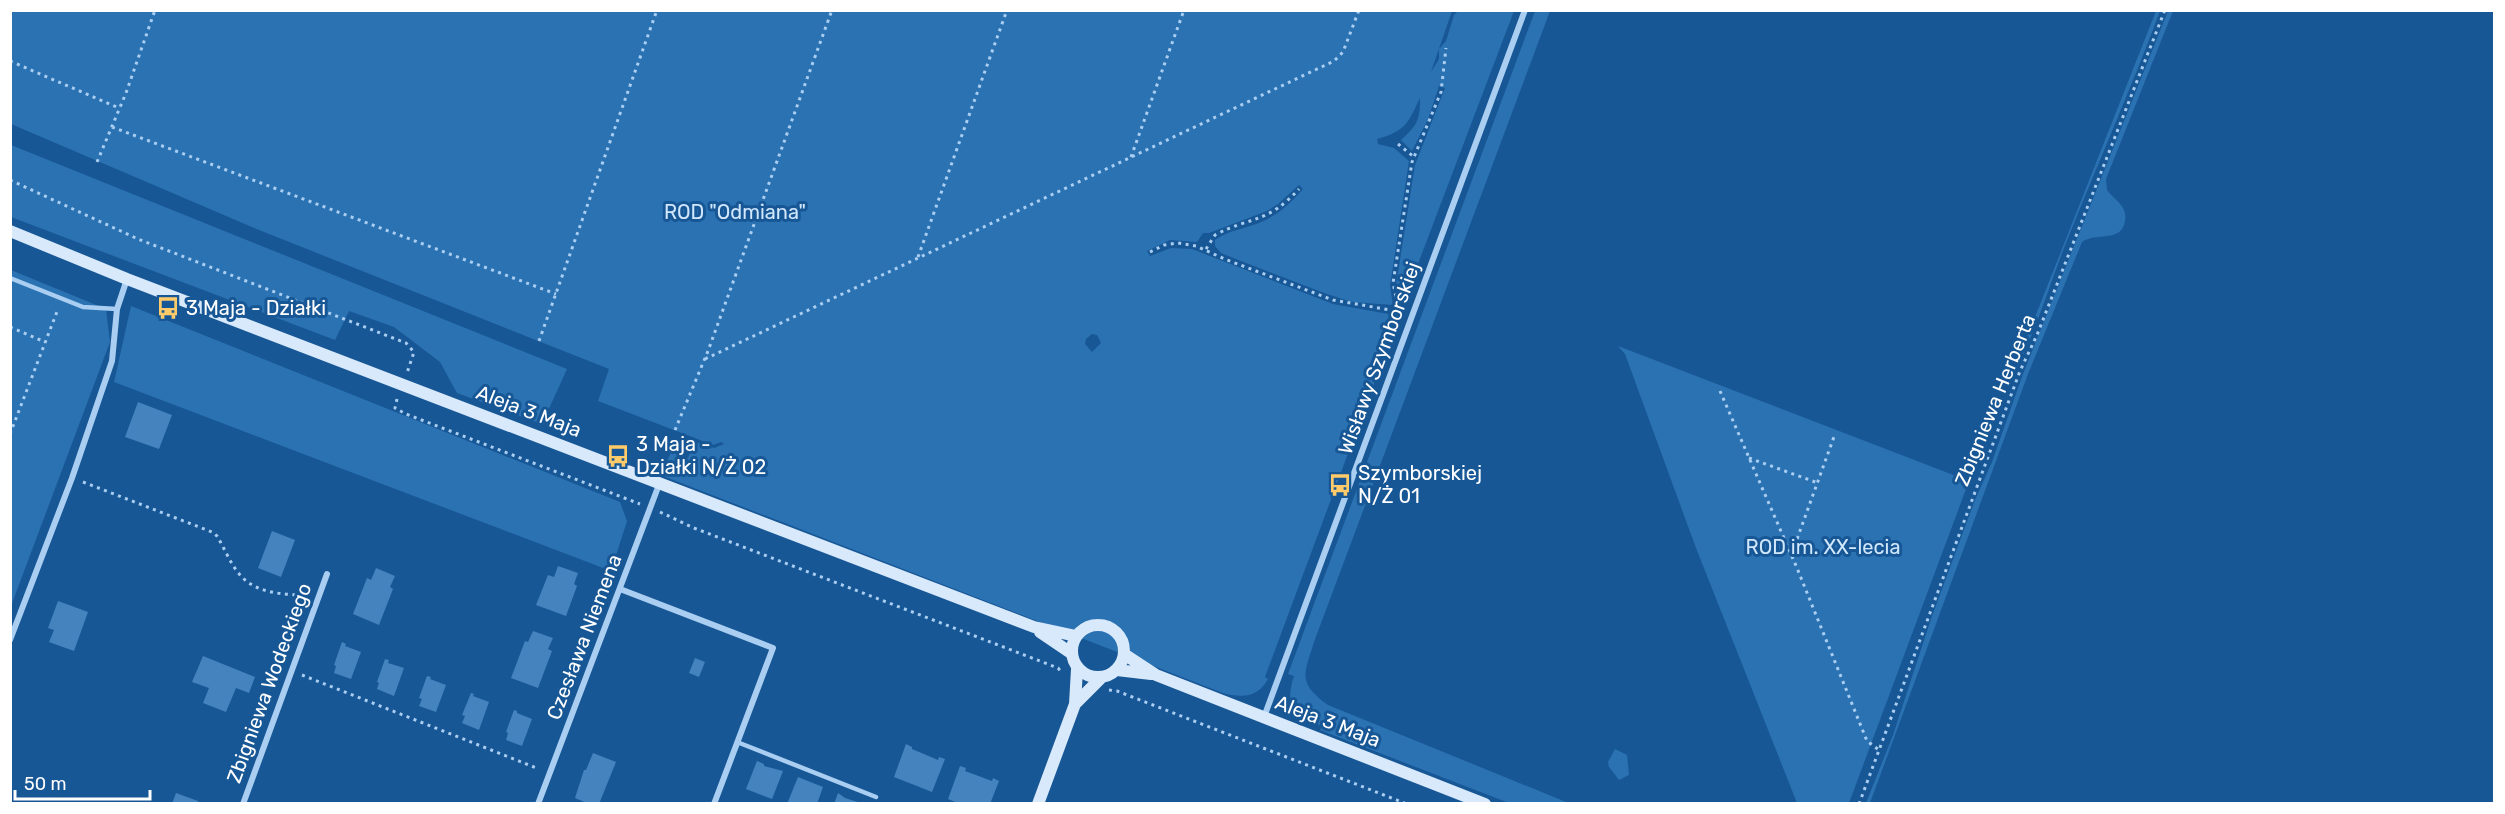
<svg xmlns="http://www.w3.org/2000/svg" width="2505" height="814" viewBox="0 0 2505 814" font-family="Rubik,sans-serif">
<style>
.green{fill:#2b72b3;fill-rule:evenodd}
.building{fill:#4483be}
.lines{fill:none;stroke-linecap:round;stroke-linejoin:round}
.path{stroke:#a9cef1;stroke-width:3;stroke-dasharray:3 4.5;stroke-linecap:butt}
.lane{stroke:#a9cef1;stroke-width:4.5}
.street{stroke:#a9cef1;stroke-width:6}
.secondary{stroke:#d7e9fb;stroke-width:12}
.labels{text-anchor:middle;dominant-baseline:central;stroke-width:6;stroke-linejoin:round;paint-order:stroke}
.park-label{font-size:20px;fill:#d0e7fc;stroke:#185795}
.poi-label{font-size:20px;fill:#fff;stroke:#185795;text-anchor:start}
.street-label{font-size:20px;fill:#fff;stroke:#185795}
</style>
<rect width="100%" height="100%" fill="#185795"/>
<path class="green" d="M11 11H1452L1431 72 1439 59V49L1446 41 1454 15 1458 11H1514L1402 306 1397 297 1396 285 1415 165 1445 88 1439 86 1428 119 1412 151 1401 140C1418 125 1420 119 1420 98 1408 123 1406 131 1377 139L1378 144 1394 148 1409 161 1390 286 1393 305 1352 302 1327 294 1241 261 1221 253 1215 246V240C1229 230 1244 229 1259 223 1278 215 1290 204 1303 189L1299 185 1278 204 1267 211 1209 233H1203L1197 242 1170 240 1147 251 1150 256 1171 248 1192 249 1333 304 1394 315 1398 319 1265 677 1268 679C1258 698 1241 698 1223 693L663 476 664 468 671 452 688 458 693 444 689 440 714 448 724 444 721 442 713 445 598 401 609 369 259 230 11 124ZM1092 334 1097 335 1101 343 1092 352 1085 344 1086 339Z
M1535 11H1550L1314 642C1304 675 1297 682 1328 705L1571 804 1509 803 1320 730 1322 726C1294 715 1284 707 1294 676L1288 674Z
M2156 11H2160C2131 89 2097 165 2066 243 2048 288 2035 336 2011 378Z
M2168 11H2173L2106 179 2107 190C2112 197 2119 201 2123 208 2125 212 2126 216 2125 221 2122 243 2095 232 2082 242L2028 374 1870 803H1866L1893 735 1931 619 1975 500 1992 462 2023 374Z
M11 145 567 369 542 424 457 393 440 362 394 327 349 311 335 340 11 217Z
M11 270 106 309 110 342 11 606Z
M131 306 620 502 627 521 611 571 114 382Z
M1618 346 1969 481 1849 803H1797L1696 548 1625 354Z
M1615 749 1627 755 1629 775 1619 780 1609 767 1608 762Z"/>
<path class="building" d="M138 402 172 415 159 449 125 437Z
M272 531 295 540 281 577 258 568Z
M558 566 578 573 574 584 577 586 566 616 536 605 548 575 554 577Z
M376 568 395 576 390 587 393 589 379 625 353 614 367 578 371 580Z
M58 601 88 612 74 651 49 642 54 630 48 628Z
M533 631 553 638 548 649 552 651 538 688 511 678 525 641 528 642Z
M342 642 346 644 345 646 361 652 351 679 334 673 336 666 334 665Z
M203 656 255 677 249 693 236 688 226 712 203 703 209 688 192 682Z
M695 658 705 662 699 677 689 673Z
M385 659 389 660 388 663 404 668 394 696 377 689 379 683 377 682Z
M427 676 431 677 430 679 446 685 436 712 419 706 422 699 419 698Z
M471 693 474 694 473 696 489 702 479 730 462 723 465 716 462 715Z
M514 710 517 711V713L532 719 522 746 506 740 508 733 506 732Z
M906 744 912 747V749L938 760 939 757 945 759 932 792 894 777Z
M593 753 616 762 599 804H589L575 798 584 770H586Z
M757 761 764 764V766L783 771 772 799 746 789Z
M960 766 966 768 965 771 992 781 993 778 999 781 990 804H960L948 799Z
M798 777 823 787 817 804H787Z
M176 793 198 801 197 804H172Z
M838 793 845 798 864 804H834Z"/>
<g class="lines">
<path class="path" d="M10 61 119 108
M112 127 556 294
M1398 144 1414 157
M1131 157 1184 10
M97 162 126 93 155 10
M10 180 138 239 406 343 414 352 407 373
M1206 249 1215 235C1251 216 1267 224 1299 189
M1150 252 1164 245 1178 243 1196 246 1227 260 1333 300 1402 312
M918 257 1007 10
M1399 311 1393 283 1412 162 1441 92 1446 48
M10 327 45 342
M539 341 657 10
M705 359 1334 61 1343 52 1359 10
M1720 391 1797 568 1867 741 1879 750
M397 399 395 408 406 414 640 504
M675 430 708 351 832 10
M10 434 58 309
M1749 458 1818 483
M83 482 212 532 217 536C225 549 231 566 242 577 258 594 287 595 309 595
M660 512 694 528 1058 668 1062 673
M1792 553 1835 434
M302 675 539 769
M1109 690 1117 691 1407 804
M1859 804 2020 371 2037 335 2165 10"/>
<path class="lane" d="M10 278 83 307 117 309
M737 742 876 797"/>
<path class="street" d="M620 589 773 648 714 804
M10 640 72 478 112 361 117 309 127 279
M1264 717 1525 10
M243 804 327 574
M538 804 660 482"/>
<path class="secondary" d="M10 231 127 279 1034 627 1076 636
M1072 651a26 26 0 1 1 52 0a26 26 0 1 1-52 0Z
M1040 632 1071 653
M1124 654 1156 675 1485 804
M1117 670 1151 674
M1075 704 1101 678
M1038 804 1075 704 1077 669"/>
</g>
<defs>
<g id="bus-bare" transform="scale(1.8)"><path d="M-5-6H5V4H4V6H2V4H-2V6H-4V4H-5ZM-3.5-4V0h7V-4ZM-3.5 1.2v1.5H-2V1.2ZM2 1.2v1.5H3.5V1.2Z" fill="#ffca69" stroke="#185795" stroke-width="2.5" paint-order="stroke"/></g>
</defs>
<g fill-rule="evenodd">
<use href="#bus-bare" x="168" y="308"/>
<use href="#bus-bare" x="618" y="456"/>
<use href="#bus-bare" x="1340" y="485"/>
</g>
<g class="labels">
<g class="park-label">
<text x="735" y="212">ROD "Odmiana"</text>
<text x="1823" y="547">ROD im. XX-lecia</text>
</g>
<g class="poi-label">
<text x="186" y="308">3 Maja - Działki</text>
<text x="636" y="444">3 Maja -<tspan x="636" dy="23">Działki N/Ż 02</tspan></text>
<text x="1358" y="473">Szymborskiej<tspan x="1358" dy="23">N/Ż 01</tspan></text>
</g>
<g class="street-label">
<text transform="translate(1379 358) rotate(-70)">Wisławy Szymborskiej</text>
<text transform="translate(1995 400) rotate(-68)">Zbigniewa Herberta</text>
<text transform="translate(529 411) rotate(21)">Aleja 3 Maja</text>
<text transform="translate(584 637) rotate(-69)">Czesława Niemena</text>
<text transform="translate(269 683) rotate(-70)">Zbigniewa Wodeckiego</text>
<text transform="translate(1328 721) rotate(21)">Aleja 3 Maja</text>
</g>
</g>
<rect width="2505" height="814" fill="none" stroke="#ffffff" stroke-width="24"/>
<path d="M15 790v9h135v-9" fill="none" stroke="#ffffff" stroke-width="3"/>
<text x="24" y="790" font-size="18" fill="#ffffff" stroke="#185795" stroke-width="4.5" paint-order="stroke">50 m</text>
</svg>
